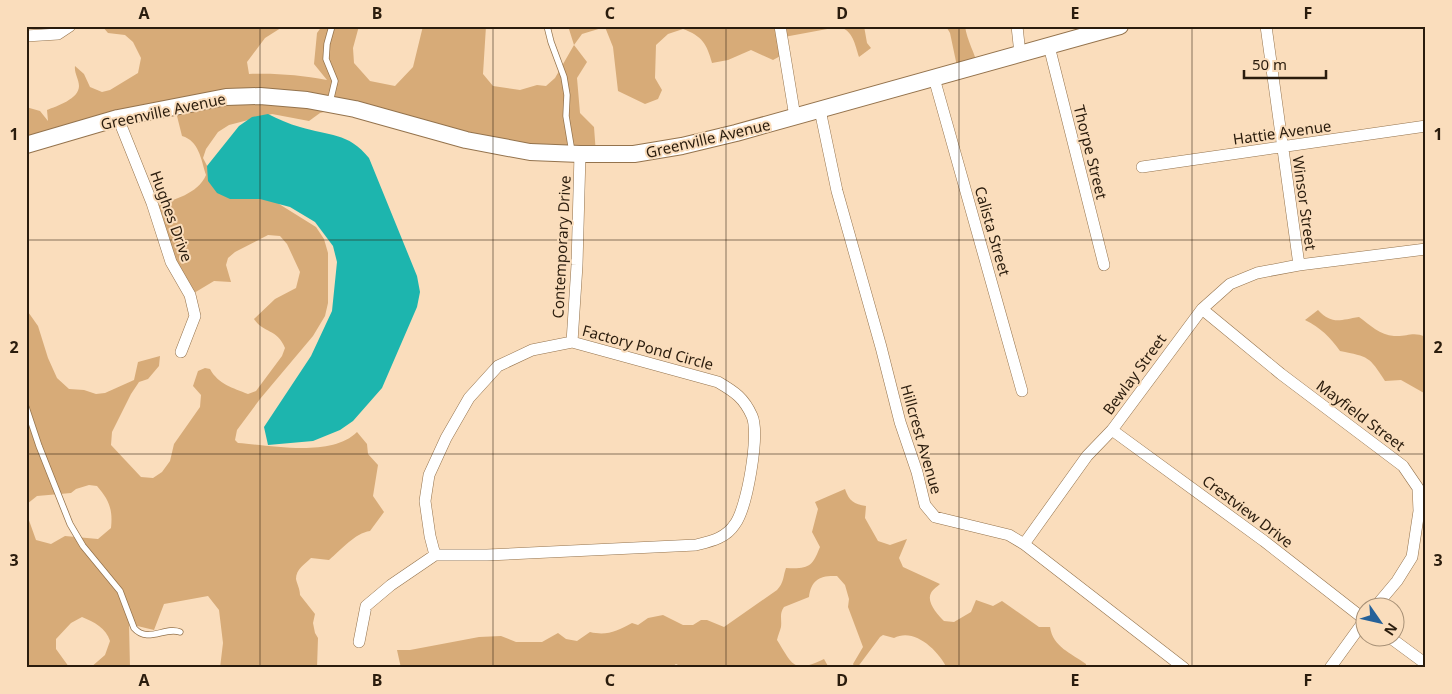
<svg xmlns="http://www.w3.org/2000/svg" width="1452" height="694" viewBox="0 0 1452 694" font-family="'Noto Sans',sans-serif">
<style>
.green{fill:#d7ab78}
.water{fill:#1db5ae}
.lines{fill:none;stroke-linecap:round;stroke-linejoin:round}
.service-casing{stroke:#94734d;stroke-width:7}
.minor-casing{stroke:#94734d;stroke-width:12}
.secondary-casing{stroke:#94734d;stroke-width:18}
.service{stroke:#fff;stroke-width:5.5}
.minor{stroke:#fff;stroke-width:11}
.secondary{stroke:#fff;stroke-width:16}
.grid{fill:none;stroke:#2a1c0d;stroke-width:1;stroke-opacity:0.55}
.labels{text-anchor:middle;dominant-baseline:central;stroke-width:4;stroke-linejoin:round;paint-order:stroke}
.street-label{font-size:15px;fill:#2a1c0d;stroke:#faddbc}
.neatline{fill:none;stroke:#2a1c0d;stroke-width:2}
.grid-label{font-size:16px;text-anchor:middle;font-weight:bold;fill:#2a1c0d}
</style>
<rect width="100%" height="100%" fill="#faddbc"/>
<path class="green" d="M102 26H284L265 38 247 62 249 74C276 73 300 75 327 80L314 64 317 33 322 26H359L353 48 354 63 370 81 395 86 413 67 423 26H486L483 74 493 86 520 90 537 85 546 86 555 78 574 45 568 26H864L867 43 871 48 859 57C855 45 853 29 838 27L784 37 786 53 773 60 751 50 728 60 712 63C707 44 702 36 683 29L668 34 656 45 655 78 662 90 658 99 645 104 618 91 613 47 605 27 582 34 574 45 587 62 577 78 580 113 594 127 596 154 582 156 335 109 320 113 309 121 272 114 229 125 218 132 206 149 203 158 219 189 263 194 316 227 324 239 328 253V303L325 316 313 336 260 399 237 430 235 440 238 443C271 445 331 458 357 432L367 444 368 454 378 465 373 496 384 512 370 531C355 533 341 550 329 560L311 558C305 564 296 569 296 579 297 584 300 589 300 595L315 614 313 623 315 633 318 638 317 668H220L223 643 219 610 208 596 164 604 154 630 129 624 130 668H90L105 655 110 641C106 628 94 622 82 617L71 623 56 639V649L69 667 71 668H26V512L36 540 51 544 65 536 98 539 111 528C113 509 109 500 97 486L89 485 76 489 71 493 37 496 27 504 26 511V309L38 326 48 358 57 378 69 389 84 390 96 394 105 393 134 380 138 362 160 356 159 366 148 379 139 382 131 394 112 432 111 445 141 477 153 478 162 472 170 461 174 444 200 407 201 395 193 386 198 371 205 368 210 369C218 384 233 388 248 394L256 391 282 356 285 348C277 328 264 334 254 319L275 299 296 288 300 272 287 244 280 236 268 235 235 252 228 258 226 265 231 282 214 281 194 293 172 263 155 206C173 200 198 194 206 175 201 159 199 141 182 136L175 108 26 147V107L40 111 48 121 47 110C57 106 79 99 79 86 79 79 74 73 75 66L84 74 90 87 102 92 110 90 138 73 141 58 133 42 125 35 108 33Z
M942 26H965C967 41 975 53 978 67L958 71 950 33 947 28Z
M1318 310C1332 325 1340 320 1359 317 1370 325 1380 335 1394 336 1408 337 1412 331 1426 337V398L1424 393 1401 380 1385 381C1369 356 1369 357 1340 351 1330 337 1321 328 1305 320Z
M845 489C849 501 854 504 866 506L865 518 878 541 890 545 907 539 899 558 903 567 940 584C938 586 933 589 931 593 926 602 938 615 944 621L954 622 971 612 976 600 993 606 1002 601 1039 627H1050C1053 647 1071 653 1086 664V668H947C938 650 914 627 894 638L883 635 880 637 857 668H855L853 664 863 647 848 607 849 599 845 585 837 576C820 575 811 580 809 597L784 607C779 614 782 619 781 627 780 631 778 635 777 640 793 665 793 674 824 659L829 668H684L676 664 670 668H401L397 650H410L479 637 501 636 516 642H542L558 633 566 639 577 641 590 632C607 636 617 631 632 623L638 625 648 618 663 615 683 625H693L701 620H707L724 627 777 590C784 583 783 576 786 568 809 569 812 567 820 547L812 532 818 509 815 502Z"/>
<path class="water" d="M268 114C278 119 289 124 300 127 329 136 348 132 369 158L417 276 420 292 417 307 382 388 353 421 340 430 313 441 268 445 264 427 311 356 332 311 337 262 333 246 315 222 290 207 260 199H230L217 193 208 181 207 166 239 126 252 117Z"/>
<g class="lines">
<g class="service-casing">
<path id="service" d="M547 26 551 42 564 77 567 95 566 116 572 152
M330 102 335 81 326 59 327 44 332 26
M26 407 39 446 70 524 83 546 120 591 134 628C148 644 165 626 180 632"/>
</g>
<g class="minor-casing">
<path id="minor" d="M780 26 795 117
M1017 26 1020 54
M1266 26 1299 265
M26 36 58 34 70 26
M1049 46 1104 265
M934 78 1022 391
M820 110 837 191 881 347 900 422 917 472 925 505 935 517 1009 535 1024 544 1184 668
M118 118 152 203 171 262 190 295 195 316 181 352
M1142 167 1426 126
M1202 309 1281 374 1403 466 1418 488 1419 511 1412 557 1397 581 1376 606
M572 342 718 382C735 392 744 398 752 416 760 434 747 508 735 524 726 538 712 541 696 545L487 555H435L430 536 425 501 429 475 446 438 469 398 498 366 532 350Z
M572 342 577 265 580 154
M1112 430 1264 541 1364 619
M1024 544 1087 456 1112 430 1202 309 1230 284 1257 273 1299 265 1426 249
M1388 636 1426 664
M359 642 366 606 391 585 435 555
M1330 668 1364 621"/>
</g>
<g class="secondary-casing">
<path id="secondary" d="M26 145 118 118 226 97 260 96 307 100 355 109 466 140 530 152 580 154H634L682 146 736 133 1120 26"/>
</g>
<use href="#service" class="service"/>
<use href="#minor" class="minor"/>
<use href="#secondary" class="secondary"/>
</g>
<path class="grid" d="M260 26V668M493 26V668M726 26V668M959 26V668M1192 26V668M26 240H1426M26 454H1426"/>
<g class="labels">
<g class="street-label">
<text transform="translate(163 111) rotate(-12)">Greenville Avenue</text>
<text transform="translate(1282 132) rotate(-8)">Hattie Avenue</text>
<text transform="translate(708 138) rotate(-13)">Greenville Avenue</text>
<text transform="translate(1091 152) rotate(76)">Thorpe Street</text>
<text transform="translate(1305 203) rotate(82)">Winsor Street</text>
<text transform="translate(172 216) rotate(70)">Hughes Drive</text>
<text transform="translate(993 231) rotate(74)">Calista Street</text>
<text transform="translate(561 247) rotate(-87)">Contemporary Drive</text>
<text transform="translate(648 347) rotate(15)">Factory Pond Circle</text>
<text transform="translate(1134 374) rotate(-54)">Bewlay Street</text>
<text transform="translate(1361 415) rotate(37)">Mayfield Street</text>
<text transform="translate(922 439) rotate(74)">Hillcrest Avenue</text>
<text transform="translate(1248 511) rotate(37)">Crestview Drive</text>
</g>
</g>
<rect width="1452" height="694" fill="none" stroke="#faddbc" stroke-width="55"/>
<g transform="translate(1380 622) rotate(124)"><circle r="24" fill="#faddbc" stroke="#a79076"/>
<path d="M0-4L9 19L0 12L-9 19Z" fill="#266199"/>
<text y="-8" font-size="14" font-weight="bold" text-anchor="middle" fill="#2a1c0d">N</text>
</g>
<path d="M1244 70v8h82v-8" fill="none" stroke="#2a1c0d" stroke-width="2.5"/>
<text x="1252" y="70" font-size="15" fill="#2a1c0d" stroke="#faddbc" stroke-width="4" paint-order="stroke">50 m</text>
<rect x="28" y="28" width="1396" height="638" class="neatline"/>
<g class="grid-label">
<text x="144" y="19">A</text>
<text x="377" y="19">B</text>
<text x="610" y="19">C</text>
<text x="842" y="19">D</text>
<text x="1075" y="19">E</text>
<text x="1308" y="19">F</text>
<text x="14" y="140">1</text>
<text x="1438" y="140">1</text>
<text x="14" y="353">2</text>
<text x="1438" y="353">2</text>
<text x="14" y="566">3</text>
<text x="1438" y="566">3</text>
<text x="144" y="686">A</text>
<text x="377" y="686">B</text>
<text x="610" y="686">C</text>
<text x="842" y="686">D</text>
<text x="1075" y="686">E</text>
<text x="1308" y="686">F</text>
</g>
</svg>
